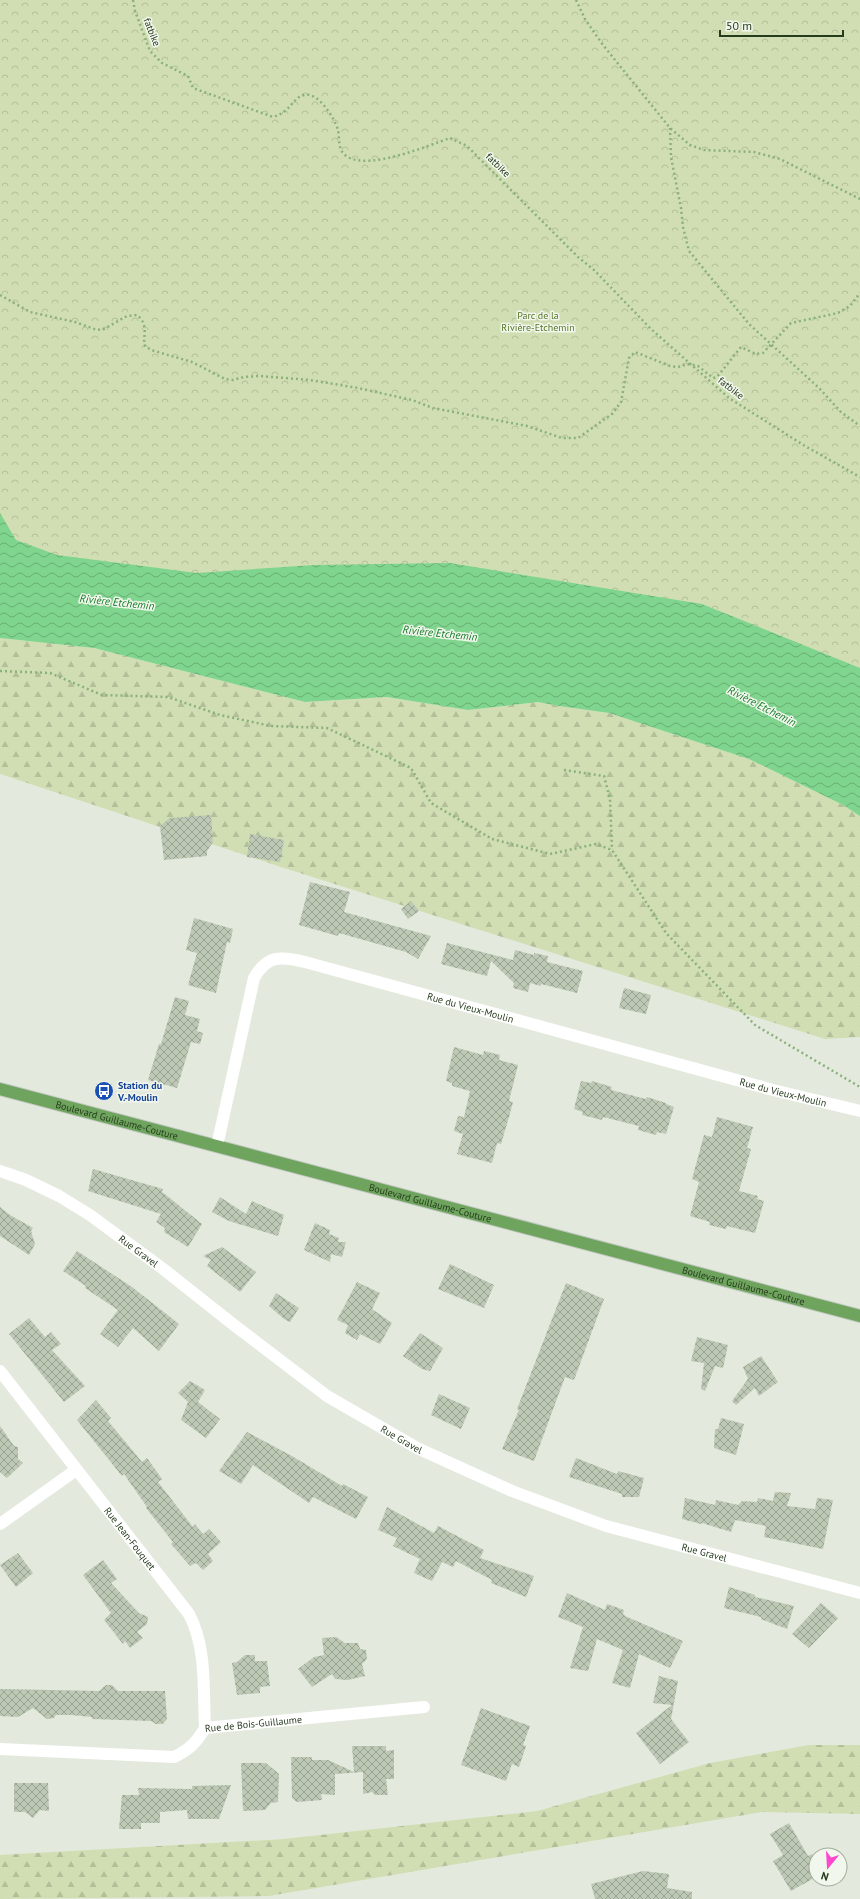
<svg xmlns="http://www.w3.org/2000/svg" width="860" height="1899" viewBox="0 0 860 1899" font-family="'PT Sans',sans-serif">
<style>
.forest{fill:url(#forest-firs)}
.park{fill:url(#park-crowns)}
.water{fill:url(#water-waves)}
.building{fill:url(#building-cross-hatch)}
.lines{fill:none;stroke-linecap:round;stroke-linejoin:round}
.primary-casing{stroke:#c2c8c0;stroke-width:14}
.path{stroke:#8ab17a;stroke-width:2.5;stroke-dasharray:2 3;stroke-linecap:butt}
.minor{stroke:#fff;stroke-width:12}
.primary{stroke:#6ea45d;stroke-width:12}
.labels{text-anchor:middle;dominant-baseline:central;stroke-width:3;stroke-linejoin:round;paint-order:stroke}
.street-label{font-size:10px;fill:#253b1d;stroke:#f2f7ed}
.park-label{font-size:10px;fill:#547524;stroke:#f2f7ed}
.transit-label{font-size:10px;font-weight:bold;fill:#164399;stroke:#f2f7ed;text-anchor:start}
.water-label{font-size:11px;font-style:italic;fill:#137b27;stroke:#f2f7ed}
</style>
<defs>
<pattern id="forest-firs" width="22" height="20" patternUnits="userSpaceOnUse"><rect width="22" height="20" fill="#d1deb3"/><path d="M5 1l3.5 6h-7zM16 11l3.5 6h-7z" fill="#b3bf9a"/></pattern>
<pattern id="park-crowns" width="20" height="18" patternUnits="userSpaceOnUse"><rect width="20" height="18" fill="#d1deb3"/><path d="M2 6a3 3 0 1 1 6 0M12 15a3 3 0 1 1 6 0" fill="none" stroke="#b3bf9a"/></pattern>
<pattern id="water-waves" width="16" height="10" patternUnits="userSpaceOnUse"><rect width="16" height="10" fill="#7fd58e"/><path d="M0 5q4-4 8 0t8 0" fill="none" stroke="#68ae73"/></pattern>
<pattern id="building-cross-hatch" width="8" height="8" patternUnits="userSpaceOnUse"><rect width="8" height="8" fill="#bdc8b5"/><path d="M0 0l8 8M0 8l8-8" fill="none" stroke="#99a493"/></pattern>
</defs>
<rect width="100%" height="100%" fill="#e3eadd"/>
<path class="forest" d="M0 638 94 648 305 702 387 697 468 710 538 702 559 706 609 713 749 759 843 805 860 816V1037L825 1039 284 868 0 774Z
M809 1745H860V1814L762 1812 269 1896 0 1899V1855L284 1839 537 1811 710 1763Z"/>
<path class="park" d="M0 0H860V756L0 576Z"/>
<path class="water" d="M0 513 16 540 57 555 197 573 314 565 450 563 702 604 860 668V816L843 805 749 759 609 713 559 706 538 702 468 710 387 697 305 702 94 648 0 638Z"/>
<path class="building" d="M211 815 213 842 207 851V856L164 860 160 826 170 818Z
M250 834 284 840 280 862 247 857Z
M310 882 350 892 344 912 431 936 418 959 406 952 339 933 338 936 299 925Z
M411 901 419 911 408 919 401 909Z
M194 918 233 929 230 943 227 942 216 993 188 985 197 953 186 950Z
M447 943 513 960 515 950 534 955V953L548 956 547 962 583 971 577 993 541 984V986L530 983 528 992 513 988 514 983 491 961 487 976 441 964Z
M624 988 651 995 646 1014 619 1008Z
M175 997 189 1001 185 1015 200 1019 197 1031 203 1033 200 1044 191 1042 177 1088 148 1080 159 1044H161Z
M454 1047 483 1055 484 1051 500 1055 499 1060 518 1065 509 1101 513 1102 509 1117 501 1144 497 1143 492 1163 457 1154 463 1134 454 1131 458 1116 464 1117 470 1091 452 1086V1083L446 1081Z
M581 1081 591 1083 592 1081 612 1087 611 1090 646 1099 647 1097 666 1103V1104L674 1107 666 1134 657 1132 656 1135 638 1130 639 1126 603 1117 602 1120 582 1115 583 1112 574 1109Z
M717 1117 753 1127 747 1148 751 1149 739 1191 758 1196 757 1199 764 1201 755 1233 727 1226 726 1229 709 1225 710 1222 690 1216 699 1182 692 1179 704 1135 712 1137Z
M93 1169 163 1189 162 1192 166 1195 202 1224 188 1247 164 1232 165 1228 156 1222 161 1214 88 1191Z
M220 1197 246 1214 252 1201 284 1215 278 1236 229 1221 212 1212Z
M0 1207 10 1215 33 1228 31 1231 35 1244 29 1255 0 1236Z
M315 1223 330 1230 329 1234 339 1238 338 1242H346L342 1257 331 1254 330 1262 304 1250Z
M222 1247 256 1272 240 1292 207 1266 211 1260 203 1256Z
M77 1251 132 1287 179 1324 159 1351 133 1328 118 1347 100 1334 118 1310 85 1288 86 1286 63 1271Z
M450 1264 494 1285 484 1308 438 1289Z
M357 1282 380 1293 372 1309 392 1323 380 1344 360 1334 357 1340 345 1333 348 1325 337 1320Z
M566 1283 604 1299 574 1380 565 1377 534 1461 502 1449 519 1410 517 1409Z
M276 1293 299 1308 290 1322 284 1319 269 1306Z
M29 1318 45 1337 51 1332 61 1344 52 1350 85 1386 64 1402 9 1334Z
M420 1333 443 1348 430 1371 422 1369 403 1356Z
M697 1337 728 1345 723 1368 715 1366 705 1391 701 1389 704 1363 691 1361Z
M761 1356 778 1382 759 1396 755 1388 736 1405 732 1401 748 1379 743 1367Z
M190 1381 205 1390 198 1402 220 1419 206 1438 181 1420 188 1402 178 1393Z
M439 1394 470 1408 461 1429 431 1415Z
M96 1400 111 1418 108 1421 142 1462 147 1458 162 1479 158 1482 193 1527 195 1524 203 1534 209 1529 221 1542 208 1554 213 1561 203 1570 196 1563 190 1566 171 1544 173 1542 146 1508 147 1507 124 1474 122 1476 77 1420Z
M721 1418 744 1424 736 1455 714 1448 715 1429H718Z
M0 1426 14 1446 18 1447V1459L23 1463 7 1478 0 1472Z
M247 1432 292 1456 342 1486 343 1484 368 1497 356 1519 313 1497 309 1503 253 1465 241 1484 219 1471Z
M576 1458 617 1474 618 1471 644 1478 639 1497H622V1494L569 1477Z
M775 1492 791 1493 787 1506 815 1509 817 1498 833 1500 823 1549 764 1537 766 1526 735 1520 731 1532 702 1523 701 1524 682 1519 685 1498 715 1505 716 1500 738 1505 742 1501 757 1502 758 1498 773 1501Z
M387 1507 434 1533 438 1526 484 1550 480 1558 534 1576 526 1597 491 1583 492 1580 456 1561 453 1567 442 1562 432 1581 414 1573 420 1559 393 1546 397 1538 378 1530Z
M18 1553 33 1573 16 1587 0 1565Z
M103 1560 117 1579 111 1583 139 1613 148 1617 147 1624 137 1632 143 1638 130 1648 125 1641 123 1644 104 1620 111 1613 83 1575Z
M729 1587 755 1595V1597L794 1606 787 1629 761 1619V1617L724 1608Z
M567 1593 605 1610 607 1604 624 1610 623 1614 625 1616 683 1641 670 1668 639 1654 630 1688 612 1683 623 1650 597 1639 588 1671 570 1668 583 1627 558 1617Z
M821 1603 838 1618 809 1648 792 1634Z
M336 1637 345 1643H358L360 1649 366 1650 367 1659 362 1664 365 1676 348 1680 335 1679 332 1674 312 1687 298 1669 314 1657 324 1655 322 1638Z
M245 1655H255V1661H267L270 1686 260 1687V1693L237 1695 232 1663 237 1662Z
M659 1676 678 1681 671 1719 689 1742 660 1764 636 1733 672 1705 653 1703Z
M106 1685H112L118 1691H165L167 1719 163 1724H156L151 1721 92 1719V1717L71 1715H56L54 1718 47 1719 33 1708 18 1717 0 1716V1689L99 1691Z
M481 1708 530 1726 523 1745 526 1746 519 1767 512 1764 506 1781 461 1765Z
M352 1746H386V1751L394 1750V1779H386L388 1795H375L372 1792 363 1794V1772L335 1774V1795L321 1794 322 1800 297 1802 292 1798 291 1757H312V1760H328L354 1772Z
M241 1763H266L279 1774 278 1802 271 1803 265 1810 243 1811Z
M14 1783H48L49 1811 40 1810 33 1818 25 1812H14Z
M231 1785 219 1819H188L187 1810 160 1812V1823H141V1829H119L122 1795H139L138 1788 192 1789V1786Z
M789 1823 808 1856 812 1854 816 1861V1877L791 1891 773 1861 783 1855 770 1834Z
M643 1871 669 1874 667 1888 692 1892V1899H595L591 1884Z"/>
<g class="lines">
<g class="primary-casing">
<g id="primary">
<path id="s5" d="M0 1089 860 1316"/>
</g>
</g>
<path class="path" d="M133 0 135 11 150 51 162 63 188 76 193 88 273 117C291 112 292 98 304 95 318 91 335 119 338 130 340 140 337 151 348 157 370 170 427 146 450 138L467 146 578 257 594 270 651 329 729 398 805 446 860 477
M576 0 585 19 603 45 670 128 690 145 704 150 754 152 780 159 860 199
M670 128 671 157 681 208 683 227 689 251 749 324 819 388 841 412 860 426
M0 295 30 312 75 322 97 330 104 329 127 316 137 315C148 324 144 333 144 345L151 350 192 362 225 379 233 380 244 377 260 376 310 380 358 388 412 400 433 408 527 426 562 438H578L612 414 621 402 629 358 635 352 670 366 678 367 689 364 698 366 713 378 717 377 741 347 756 354 763 353 791 323 838 313 850 306 860 293
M0 671 50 673 102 695 168 697 220 715 271 726 327 728 411 768 431 803 492 839 550 854 596 844 612 850 666 933 755 1025 860 1087
M564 770 604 776 610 799 612 850"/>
<g class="minor">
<path id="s1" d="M217 1146 254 978C267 955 281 956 305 962L773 1090 860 1111"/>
<path id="s2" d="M0 1171 26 1180 59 1196 90 1215 162 1268 234 1325 327 1396 417 1448 512 1491 606 1526 860 1593"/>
<path id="s3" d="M0 1371 189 1614C207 1648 203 1690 205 1728"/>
<path d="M0 1524 76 1470"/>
<path id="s4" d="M0 1749 174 1757C189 1750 197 1742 205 1728L424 1707"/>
</g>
<use href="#primary" class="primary"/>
</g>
<defs>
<g id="bus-disc" transform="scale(1)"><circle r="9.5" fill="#1a4fb4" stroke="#f2f7ed"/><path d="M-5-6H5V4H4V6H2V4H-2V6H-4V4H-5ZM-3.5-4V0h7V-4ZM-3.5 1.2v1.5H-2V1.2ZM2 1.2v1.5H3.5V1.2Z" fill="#fff"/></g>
</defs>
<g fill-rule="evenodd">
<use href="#bus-disc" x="104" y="1091"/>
</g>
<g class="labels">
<g class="street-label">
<text transform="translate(152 32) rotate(68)">fatbike</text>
<text transform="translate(498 165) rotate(44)">fatbike</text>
<text transform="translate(731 388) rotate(38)">fatbike</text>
<text stroke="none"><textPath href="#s1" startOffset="403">Rue du Vieux-Moulin</textPath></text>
<text stroke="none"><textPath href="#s1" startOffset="727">Rue du Vieux-Moulin</textPath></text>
<text stroke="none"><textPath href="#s5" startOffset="121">Boulevard Guillaume-Couture</textPath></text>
<text stroke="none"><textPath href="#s5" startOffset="445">Boulevard Guillaume-Couture</textPath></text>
<text stroke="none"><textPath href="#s2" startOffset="161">Rue Gravel</textPath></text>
<text stroke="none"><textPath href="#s5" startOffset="769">Boulevard Guillaume-Couture</textPath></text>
<text stroke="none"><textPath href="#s2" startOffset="485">Rue Gravel</textPath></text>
<text stroke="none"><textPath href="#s3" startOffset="212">Rue Jean-Fouquet</textPath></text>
<text stroke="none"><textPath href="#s2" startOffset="809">Rue Gravel</textPath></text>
<text stroke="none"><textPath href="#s4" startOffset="266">Rue de Bois-Guillaume</textPath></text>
</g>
<g class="park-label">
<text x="538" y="315">Parc de la<tspan x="538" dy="12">Rivière-Etchemin</tspan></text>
</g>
<g class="transit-label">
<text x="118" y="1085">Station du<tspan x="118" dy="12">V.-Moulin</tspan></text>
</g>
<g class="water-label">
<text transform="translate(117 602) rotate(6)">Rivière Etchemin</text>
<text transform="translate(440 633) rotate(6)">Rivière Etchemin</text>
<text transform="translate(762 706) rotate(27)">Rivière Etchemin</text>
</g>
</g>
<g transform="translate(828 1867) rotate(198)"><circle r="19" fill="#f2f7ed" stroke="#a0ac9a"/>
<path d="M0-3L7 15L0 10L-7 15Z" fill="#fe47cd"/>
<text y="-6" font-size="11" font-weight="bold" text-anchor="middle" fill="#253b1d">N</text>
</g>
<path d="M720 30v6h123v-6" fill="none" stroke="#253b1d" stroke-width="2"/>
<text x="726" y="30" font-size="12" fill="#253b1d" stroke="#f2f7ed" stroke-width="3" paint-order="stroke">50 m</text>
</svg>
